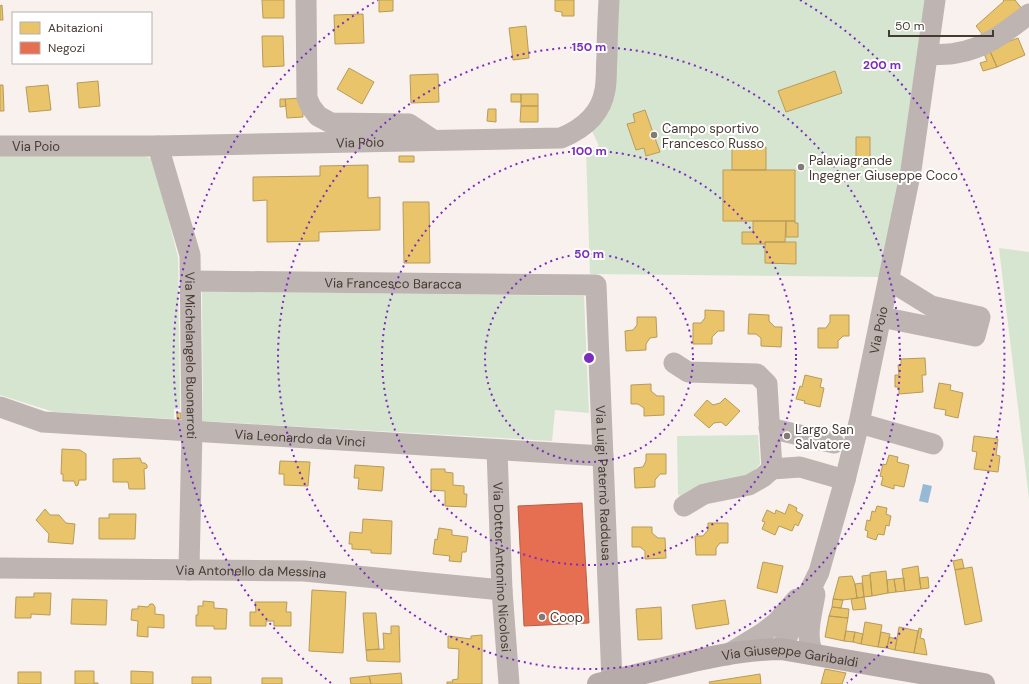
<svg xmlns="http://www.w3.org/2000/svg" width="1029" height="684" viewBox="0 0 1029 684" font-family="'DM Sans',sans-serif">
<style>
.green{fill:#d6e5cf}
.water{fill:#96bad5}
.homes{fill:#e9c46a;stroke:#b89b59}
.shops{fill:#e76f51;stroke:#b75f48}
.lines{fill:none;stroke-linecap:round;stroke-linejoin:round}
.minor{stroke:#beb4b2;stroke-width:21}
.major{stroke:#b7aba9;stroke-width:22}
.ring{fill:none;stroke:#7b2cbf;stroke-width:2;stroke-dasharray:2 4}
.poi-dot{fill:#847a73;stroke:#fff;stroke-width:1.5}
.labels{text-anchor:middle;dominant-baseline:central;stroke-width:4;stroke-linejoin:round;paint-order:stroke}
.poi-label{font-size:13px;fill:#463a32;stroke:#fff;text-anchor:start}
.street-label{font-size:13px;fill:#463a32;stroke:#fff}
.centre{fill:#7b2cbf;stroke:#fff;stroke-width:2}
.ring-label{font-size:12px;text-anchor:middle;font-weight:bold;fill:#7b2cbf;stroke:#fff;stroke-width:4;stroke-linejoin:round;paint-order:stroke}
</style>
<rect width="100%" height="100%" fill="#f8f1ed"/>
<path class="green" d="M618 0H925L899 195 881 277 590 274 586 150 599 146 592 131Z
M0 155 145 156 153 160 178 257 180 409H174V419L54 412 0 395Z
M999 248 1029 252V499Z
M202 291 584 296 589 413 555 410 552 441 203 421Z
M758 435 760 464 754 471 735 481 702 483 686 496 681 497 678 494 677 436Z"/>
<path class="water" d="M923 484 932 486 928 503 919 501Z"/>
<path class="homes" d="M262 0H284V18H263Z
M379 0H393V11L379 12Z
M555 0H574V16H562V12L555 11Z
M1003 0H1015L1023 10 986 39 976 26 1004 1Z
M2 5 3 20H0V6Z
M363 14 364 43 335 44 334 15Z
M526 26 529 58 513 60 509 28Z
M262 36H283L284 66 263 67Z
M1018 38 1025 55 997 67 989 49Z
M989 49 997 67 983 71 980 63 987 61 983 51Z
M349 68 374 82 362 104 337 89Z
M835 71 842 93 786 112 778 91Z
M438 74 439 102 411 103 410 75Z
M98 81 100 106 79 108 77 83Z
M0 85H3L4 111H0Z
M48 85 51 110 29 112 26 87Z
M511 94H521V102H511Z
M521 94H538V106H521Z
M302 98 303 117 287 118 285 99Z
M280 99H285L286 106 280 107Z
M521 106H538V122H520Z
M488 109H496V122L487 121Z
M645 110 660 152 646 156 644 148 636 150 627 124 635 122 633 114Z
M856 137H870V166H856Z
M732 147H766V170H732Z
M399 156H414V162H399Z
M368 165V198L380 197V230L319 232V241L267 242V200L253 201V177L320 176V166Z
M723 170H795V221H723Z
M403 202H429L430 263H404Z
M753 221H786L785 242H765V244H742V232H753Z
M786 221H795V223H798V237H786Z
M765 242H796V264L765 263Z
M705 310 724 311V331H718L712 337V344H693V323H701L705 318Z
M749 314 769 315V321L775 327H782L781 347 761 346V338L756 334H748Z
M830 315H849V336H843L838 341V348H818V328H826L830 322Z
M637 317H656L657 337 650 338 646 344V350L626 351 625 331 633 330 637 325Z
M925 358 926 375H922L923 392 899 394V387H895V375H899L898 365H901V359Z
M805 375 822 379 820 387 824 388 820 407 804 403 805 401 796 399 800 386 802 387Z
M939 383 951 385 950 390 963 393 958 418 945 415 946 410 934 408Z
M651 384V391L657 396H664V415L644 416V408L638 404H631V385Z
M725 398 740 411 726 426 721 422 714 423 709 428 694 415 707 400 713 405 720 403Z
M177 413H181V419H177Z
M974 436 998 439 996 455 1000 456 998 472 974 469 977 452 972 451Z
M62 449 80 450 86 454V480H79L78 485 76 486 74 481H63V474H61Z
M646 454H666V474H660L655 480V487L635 488 634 468 643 467 646 461Z
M889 455 898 457 897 462 909 465 904 487 894 485V489L881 485 883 477 880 476 883 464 886 465Z
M140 458 142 463H145L147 465V468L144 469 145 489H129L128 482H113V459Z
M280 461 310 462 308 486 284 485V474H279Z
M355 465 384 467 382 491 358 489 359 478H354Z
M431 469H445V472L453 473V485L464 486V494H467L466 507 445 506V491L431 490Z
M789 504 797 508 796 511 803 515 798 526 795 524 792 531 779 526 775 535 762 529 765 522 762 521 767 510 775 514 776 510 785 514Z
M877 506 887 508 886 514 891 516 889 526 886 525 884 535 878 534 876 540 867 537 868 531 865 530 867 520 870 521 872 511 875 512Z
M45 509 50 515H59L66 523 75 524 73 544 48 542 49 534 36 520Z
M109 514H136L135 539H99V518H109Z
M363 519 392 521 391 554 371 553V550L352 549V544H349L350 532 362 533Z
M708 523H728V543H720L716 548V555H696L695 536H703L708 530Z
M632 527H652V533L658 538H665L666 558 645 559V551L640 547H632Z
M439 528 452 530V535L468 537 466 552H462L461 562 449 561 450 556 433 554 435 539 437 540Z
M962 559 964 568 955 570 953 561Z
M763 562 783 566 777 593 757 588Z
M918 566 921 589 905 591 902 569Z
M972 567 982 621 965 625 955 570Z
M886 571 888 593 872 596 870 573Z
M870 575 872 596 864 597 862 576Z
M852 576 855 584 857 598 843 600 833 599 839 577Z
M928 577 929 588 921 589 919 578Z
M904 578 905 591 896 592 894 579Z
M894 579 896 592 888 593 887 580Z
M862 583 864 597 857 598 855 584Z
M312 590 346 592 343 653 309 651Z
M34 593H51L50 615 31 614V618H15L16 597H34Z
M864 597 866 609 853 610 851 599Z
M72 599 107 600 106 625 71 624Z
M833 599 843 600 841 608 832 607Z
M725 600 729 624 696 629 692 605Z
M203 601 214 602V608L227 609 226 629H214V626H196V615H198V606H203Z
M255 602H287L286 612H291V626H274V621H266V626H250V612H256Z
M150 604H153L155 607V614L164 615V628L148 627V637L137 636 138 621 131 620 132 609H138V606L148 607Z
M661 607 662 639 638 640 636 609Z
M832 607 849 609 848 618 829 616Z
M363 613H376L379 649 366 650Z
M829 616 848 618 844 641 825 637Z
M865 622 882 625 878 647 861 644Z
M391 626H399L400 662 367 661 366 650 384 649 383 633 391 634Z
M899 627 918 631 914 653 895 650Z
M919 628 922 629 920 638 924 639 927 655 914 653Z
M846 631 855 632 853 642 844 641Z
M855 632 863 634 861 644 853 642Z
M881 632 890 634 887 648 878 647Z
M482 635V684H447V682H453L452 680 458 679 459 649 448 648V636L471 639V636Z
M889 637 897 639 895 650 887 648Z
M825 669 846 673 842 684H821Z
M75 671H94V683H98V684H75Z
M131 671 153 672V684H131Z
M18 672H41V684H18Z
M401 673 402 684H371L369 676Z
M760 674 761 684H710L709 682Z
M369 676 371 684H351L350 678Z
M192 677H211V684H192Z
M262 678H282V684H262Z"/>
<path class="shops" d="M582 503 589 623 524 626 518 506Z"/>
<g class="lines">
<g class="minor">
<path d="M306 0 307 98 311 107 318 116 331 123 409 124 433 140"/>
<path d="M929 55C938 54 947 55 956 53 985 49 1007 31 1029 14"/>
<path id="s1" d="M0 146H158L561 138C583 129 601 114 605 90 607 79 606 67 607 56 607 37 608 19 609 0"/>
<path id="s2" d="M158 146 190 255 192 430 189 570"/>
<path id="s3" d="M191 281 596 285 612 681"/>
<path d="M881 317 975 336 980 317 931 306 889 280"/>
<path d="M674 363 688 372 757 374 767 384 772 469 800 467 845 480"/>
<path id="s4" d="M0 407 43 422 603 456"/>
<path d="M859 423 933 444"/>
<path d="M769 428 834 443"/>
<path id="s5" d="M497 450 502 590 509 684"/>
<path d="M684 506 704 494 749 485 763 477 772 469"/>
<path id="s6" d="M0 568 304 571 502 590"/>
<path id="s7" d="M781 649 819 572 845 480 859 423 911 170 935 0"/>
<path d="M727 655 763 633 777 622 797 599"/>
<path d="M814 655C804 637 812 614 815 594"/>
</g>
<path class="major" id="s8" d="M598 684C658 671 719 650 781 649L984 684"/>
</g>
<g class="ring">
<circle cx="589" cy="358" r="104"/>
<circle cx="589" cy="358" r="207"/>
<circle cx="589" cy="358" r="311"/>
<path d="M331 683A415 415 0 0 1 378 0M800 0A415 415 0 0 1 847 683"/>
</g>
<g class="poi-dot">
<circle cx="654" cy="135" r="4"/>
<circle cx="801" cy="167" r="4"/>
<circle cx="787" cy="436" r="4"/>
<circle cx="542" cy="617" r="4"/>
</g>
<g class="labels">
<g class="poi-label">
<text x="662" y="128">Campo sportivo<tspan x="662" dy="15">Francesco Russo</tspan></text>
<text x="809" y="160">Palaviagrande<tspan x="809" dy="15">Ingegner Giuseppe Coco</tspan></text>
<text x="795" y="429">Largo San<tspan x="795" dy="15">Salvatore</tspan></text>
<text x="550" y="617">Coop</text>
</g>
<g class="street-label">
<text stroke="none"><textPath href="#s1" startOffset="360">Via Poio</textPath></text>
<text stroke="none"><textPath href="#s1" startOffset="36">Via Poio</textPath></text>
<text stroke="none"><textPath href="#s3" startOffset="202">Via Francesco Baracca</textPath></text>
<text stroke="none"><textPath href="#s7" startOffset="335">Via Poio</textPath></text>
<text stroke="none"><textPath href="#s2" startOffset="214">Via Michelangelo Buonarroti</textPath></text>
<text stroke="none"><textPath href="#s4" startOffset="303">Via Leonardo da Vinci</textPath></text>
<text stroke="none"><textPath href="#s3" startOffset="603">Via Luigi Paternò Raddusa</textPath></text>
<text stroke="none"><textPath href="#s5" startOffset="117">Via Dottor Antonino Nicolosi</textPath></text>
<text stroke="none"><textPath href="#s6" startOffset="251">Via Antonello da Messina</textPath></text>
<text stroke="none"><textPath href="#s8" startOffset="196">Via Giuseppe Garibaldi</textPath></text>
</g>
</g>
<circle cx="589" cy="358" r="6" class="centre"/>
<g class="ring-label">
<text x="589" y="51">150 m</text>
<text x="882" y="69">200 m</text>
<text x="589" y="155">100 m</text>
<text x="589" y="258">50 m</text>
</g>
<rect x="12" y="12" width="140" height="52" fill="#ffffff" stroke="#b5b0ad"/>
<rect x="20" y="22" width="20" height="12" fill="#e9c46a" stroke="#b5b0ad"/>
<text x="48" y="32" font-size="12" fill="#463a32">Abitazioni</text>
<rect x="20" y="42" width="20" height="12" fill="#e76f51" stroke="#b5b0ad"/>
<text x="48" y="52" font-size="12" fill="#463a32">Negozi</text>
<path d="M889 30v6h104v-6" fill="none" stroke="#463a32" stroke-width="2"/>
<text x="895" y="30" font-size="12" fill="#463a32" stroke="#ffffff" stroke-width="3" paint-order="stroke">50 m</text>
</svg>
